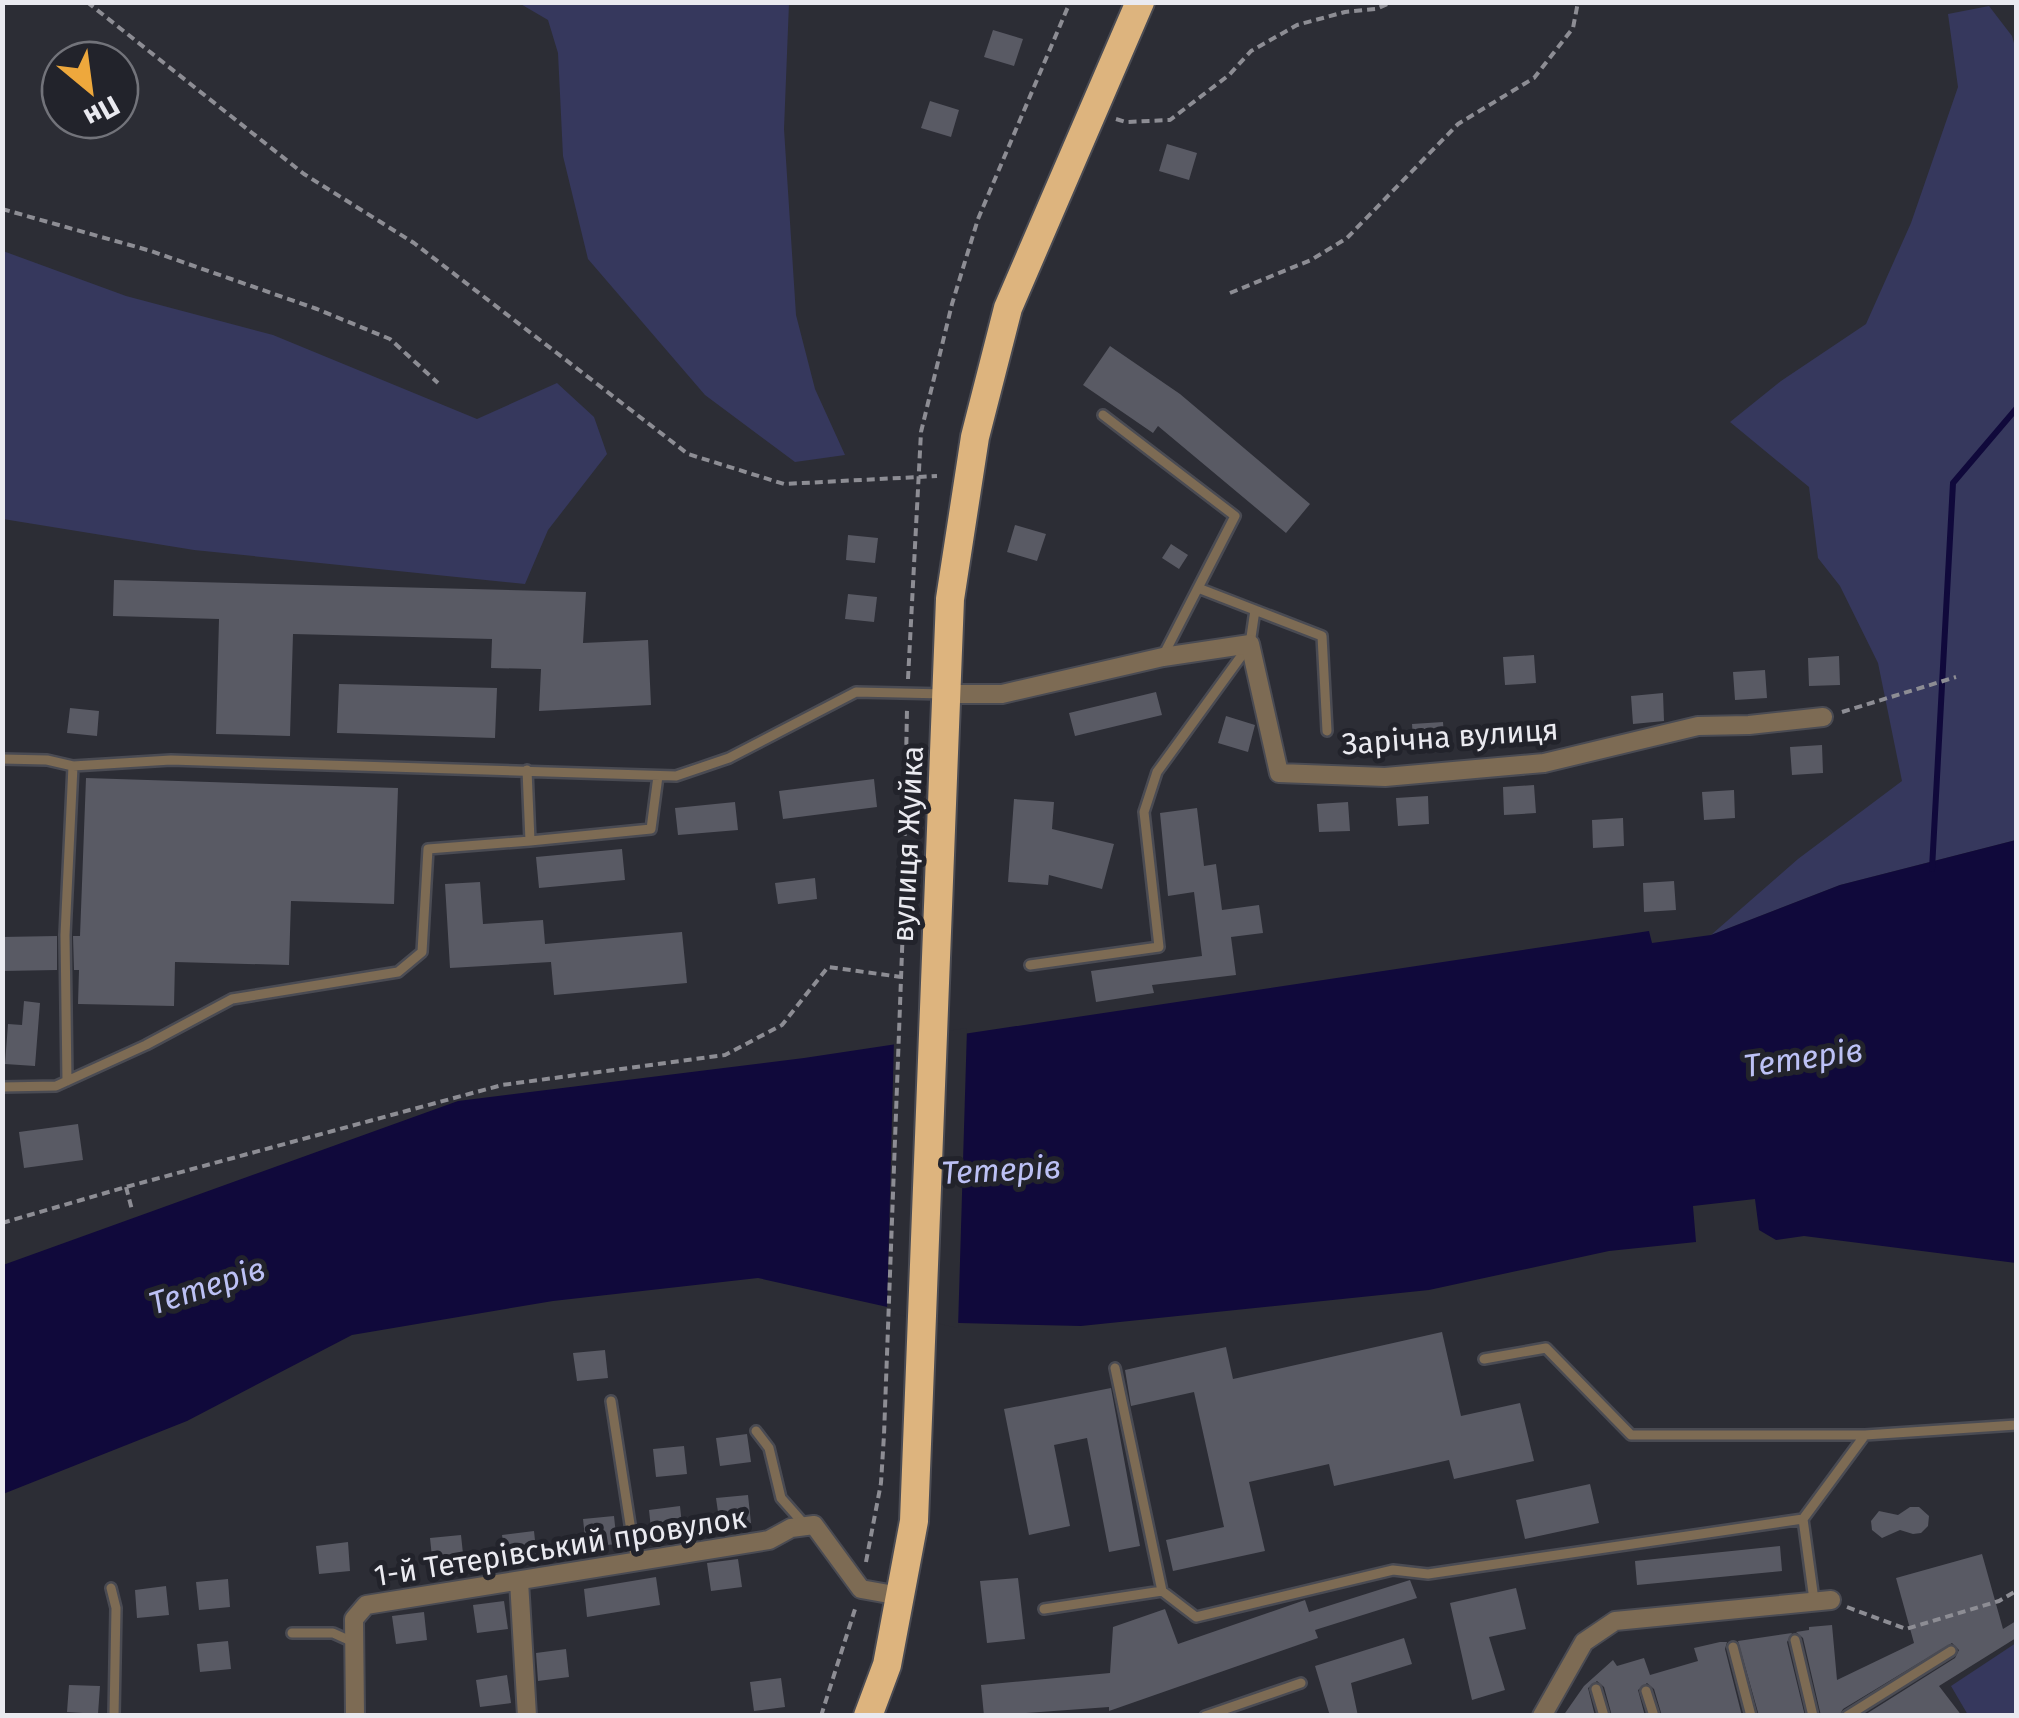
<svg xmlns="http://www.w3.org/2000/svg" width="2019" height="1718" viewBox="0 0 2019 1718" font-family="'Fira Sans',sans-serif">
<style>
.green{fill:#36385d}
.water{fill:#10093b}
.pier{fill:#2c2d35}
.lines{fill:none;stroke-linecap:round;stroke-linejoin:round}
.stream{stroke:#10093b;stroke-width:6}
.building{fill:#595a64}
.service-casing{stroke:#4a4b53;stroke-width:14}
.minor-casing{stroke:#4a4b53;stroke-width:22}
.trunk-casing{stroke:#4a4b53;stroke-width:32}
.path{stroke:#8d8d94;stroke-width:4;stroke-dasharray:8 5;stroke-linecap:butt}
.service{stroke:#7d6b54;stroke-width:9}
.minor{stroke:#7d6b54;stroke-width:18}
.trunk{stroke:#ddb47e;stroke-width:28}
.labels{text-anchor:middle;dominant-baseline:central;stroke-width:10;stroke-linejoin:round;paint-order:stroke}
.street-label{font-size:30px;fill:#eaeaf0;stroke:#22232b}
.water-label{font-size:32px;font-style:italic;fill:#bcc1f5;stroke:#22232b}
</style>
<rect width="100%" height="100%" fill="#2c2d35"/>
<path class="green" d="M519 3H789L784 129 796 315 815 389 845 455 795 462 705 395 588 259 563 156 558 53 548 20Z
M1989 6 2012 36 2016 50V840L1840 885 1711 935 1798 859 1902 781 1878 663 1840 586 1818 558 1809 487 1730 422 1781 381 1866 324 1911 223 1958 87 1948 14Z
M3 251 126 296 273 335 477 419 557 383 594 417 607 454 548 530 525 584 194 550 3 519Z
M2016 1643V1715H1968L1951 1686Z"/>
<path class="water" d="M2016 840V1263L1804 1236 1776 1240 1759 1230 1755 1199 1693 1206 1696 1242 1609 1251 1429 1290 1081 1326 959 1323 758 1278 553 1301 352 1335 187 1421 3 1494V1265L458 1101 804 1058 1649 931 1652 943 1711 935 1840 885Z"/>
<path class="pier" d="M967 1028 958 1328 887 1312 894 1039Z"/>
<g class="lines">
<path class="stream" d="M1932 869 1953 483 2016 409"/>
</g>
<path class="building" d="M993 30 1023 39 1014 66 984 57Z
M930 101 959 110 951 137 921 128Z
M1167 144 1197 153 1189 180 1159 171Z
M1110 346 1180 394 1310 504 1286 533 1158 426 1153 433 1083 385Z
M1015 525 1046 534 1037 561 1007 552Z
M848 535 878 538 875 563 846 560Z
M1171 544 1188 555 1179 569 1162 558Z
M114 580 586 592 583 643 648 640 651 705 539 711 541 669 491 668 492 639 293 634 290 736 216 734 219 619 113 616Z
M848 594 877 597 874 622 845 619Z
M1534 655 1536 683 1505 685 1503 657Z
M1839 656 1840 685 1809 686 1808 658Z
M1765 670 1767 698 1735 700 1733 672Z
M339 684 497 688 495 738 337 733Z
M1156 692 1162 715 1075 736 1069 713Z
M1663 693 1664 721 1633 724 1631 696Z
M70 708 99 711 97 736 67 733Z
M1226 716 1255 725 1248 752 1218 743Z
M1443 722 1445 750 1414 752 1412 724Z
M1822 745 1823 773 1792 775 1790 747Z
M86 778 398 788 394 904 291 901 289 965 175 962 174 1006 78 1004 79 970H74L73 936H80Z
M874 779 877 807 783 819 779 791Z
M1534 785 1536 813 1504 815 1503 787Z
M1734 790 1735 818 1704 820 1702 792Z
M1428 796 1429 824 1398 826 1396 798Z
M1014 799 1054 802 1052 829 1114 844 1102 889 1049 875 1048 885 1008 882Z
M735 802 738 830 678 835 675 808Z
M1348 802 1350 831 1319 832 1317 804Z
M1197 808 1204 866 1216 864 1222 910 1259 905 1263 933 1231 937 1236 975 1152 985 1154 993 1096 1002 1091 971 1202 956 1194 892 1168 896 1160 813Z
M1623 818 1624 846 1593 848 1592 820Z
M622 849 625 880 539 888 536 857Z
M815 878 817 899 778 904 775 883Z
M1674 881 1676 910 1644 912 1643 883Z
M480 882 483 924 543 920 545 944 682 932 687 983 554 995 551 962 450 968 445 884Z
M57 936V970L2 971V937Z
M24 1001 40 1003 35 1066 5 1064 8 1024 22 1025Z
M78 1124 83 1160 24 1168 19 1132Z
M1442 1332 1461 1416 1520 1403 1534 1461 1454 1479 1449 1460 1334 1486 1329 1464 1249 1482 1265 1551 1173 1571 1166 1540 1224 1527 1194 1392 1131 1406 1125 1370 1226 1347 1233 1379Z
M605 1350 608 1378 577 1381 573 1353Z
M1111 1388 1140 1546 1109 1552 1087 1438 1054 1445 1070 1526 1029 1535 1004 1409Z
M747 1434 751 1462 720 1466 716 1438Z
M684 1446 687 1474 656 1477 653 1449Z
M1590 1484 1599 1523 1525 1539 1516 1500Z
M748 1495 751 1523 720 1526 716 1498Z
M680 1506 683 1534 652 1538 649 1510Z
M1910 1507H1919L1929 1516 1928 1526 1921 1533 1913 1534 1900 1530 1882 1538 1872 1530 1871 1521 1879 1511 1898 1515Z
M614 1516 617 1544 586 1547 583 1519Z
M534 1531 537 1559 506 1563 502 1535Z
M461 1535 464 1563 433 1567 430 1538Z
M348 1542 350 1571 319 1574 316 1546Z
M1780 1546 1782 1571 1637 1585 1635 1561Z
M1982 1554 2003 1629 2016 1621V1638L1939 1686 1962 1716H1863L1955 1658 1959 1650 1952 1643 1843 1709 1839 1716H1821L1803 1638 1796 1632 1809 1630V1627L1832 1625 1837 1680 1914 1643 1896 1578Z
M738 1559 742 1587 711 1591 707 1563Z
M656 1577 660 1605 587 1617 584 1589Z
M1018 1578 1025 1639 987 1643 980 1581Z
M228 1579 230 1607 199 1610 196 1582Z
M1410 1580 1417 1598 1315 1630 1318 1638 1109 1711V1707L984 1716 981 1685 1110 1673 1113 1627 1165 1609 1178 1644 1305 1600 1309 1612Z
M166 1586 169 1615 137 1618 135 1590Z
M1516 1588 1526 1629 1489 1637 1505 1690 1472 1700 1450 1603Z
M504 1601 508 1629 477 1633 473 1605Z
M424 1612 427 1640 396 1644 392 1616Z
M1792 1633 1787 1642 1805 1716H1759L1738 1641Z
M1404 1638 1412 1664 1351 1683 1358 1716H1330L1315 1666Z
M228 1641 231 1669 200 1672 197 1644Z
M1720 1642H1727L1725 1649 1742 1716H1662L1654 1689 1647 1683 1638 1690 1645 1716H1612L1604 1687 1597 1681 1588 1688 1595 1716H1563L1584 1686 1613 1660 1617 1666 1644 1658 1650 1675 1698 1661 1694 1648Z
M566 1649 569 1677 538 1681 536 1653Z
M507 1675 511 1703 480 1707 476 1680Z
M781 1678 785 1707 754 1711 750 1682Z
M69 1685 100 1686 98 1714 67 1712Z"/>
<g class="lines">
<g class="service-casing">
<path id="service" d="M1103 415 1235 516 1164 654
M1198 588 1322 636 1327 731
M2 759 47 760 73 766
M527 770 530 841 651 829 658 776
M1030 965 1159 947 1144 812 1157 772 1250 644 1255 610
M67 1081 65 935 73 766 171 760 676 776 729 758 856 692 945 694
M2 1087 56 1086 146 1045 232 999 398 972 422 952 428 849 530 841
M1484 1359 1546 1348 1631 1435H1865
M1115 1368 1162 1591
M611 1401 636 1563
M756 1431 769 1448 781 1498 804 1524
M1803 1519 1865 1435 2016 1425
M111 1588 116 1608 114 1716
M1044 1609 1162 1591 1196 1617 1393 1570 1428 1574 1803 1519 1814 1600
M292 1633H333L353 1642
M1795 1640 1813 1716
M1733 1647 1751 1716
M1596 1689 1604 1716
M1646 1691 1654 1716
M1205 1716 1301 1683
M1847 1716 1951 1651"/>
</g>
<g class="minor-casing">
<path id="minor" d="M947 694H1002L1163 657 1250 644 1279 773 1385 777 1544 763 1698 726 1749 725 1823 717
M519 1581 527 1716
M355 1716 354 1619 366 1605 769 1540 791 1528 814 1525 861 1589 900 1596
M1542 1716 1584 1642 1615 1621 1831 1600"/>
</g>
<g class="trunk-casing">
<path id="trunk" d="M868 1716 887 1665 914 1521 950 599 975 437 1008 308 1140 2"/>
</g>
<path class="path" d="M87 2 304 174 414 243 688 454 784 484 937 476
M1116 119 1126 122 1170 120 1229 75 1251 51 1297 25 1345 12 1376 9 1392 2
M2 209 151 251 317 309 390 339 438 383
M1230 293 1311 260 1347 238 1458 124 1534 78 1573 28 1578 2
M908 679 921 432 952 304 978 219 1070 2
M1842 712 1956 677
M126 1187 132 1210
M2 1223 126 1187 502 1085 725 1055 782 1025 828 967 901 977
M866 1562 881 1483 884 1435 903 925 907 709
M1847 1607 1906 1629 1999 1601 2016 1591
M821 1716 856 1606"/>
<use href="#service" class="service"/>
<use href="#minor" class="minor"/>
<use href="#trunk" class="trunk"/>
</g>
<g class="labels">
<g class="street-label">
<text transform="translate(1450 737) rotate(-4)">Зарічна вулиця</text>
<text transform="translate(908 844) rotate(-87)">вулиця Жуйка</text>
<text transform="translate(560 1547) rotate(-9)">1-й Тетерівський провулок</text>
</g>
<g class="water-label">
<text transform="translate(1803 1058) rotate(-8)">Тетерів</text>
<text transform="translate(1001 1170) rotate(-3)">Тетерів</text>
<text transform="translate(207 1286) rotate(-18)">Тетерів</text>
</g>
</g>
<rect width="2019" height="1718" fill="none" stroke="#eaeaf0" stroke-width="10"/>
<g transform="translate(90 90) rotate(151)"><circle r="48" fill="#22232b" stroke="#72737a" stroke-width="2.5"/>
<path d="M0-8L18 38L0 25L-18 38Z" fill="#eea83c"/>
<text y="-15" font-size="28" font-weight="bold" text-anchor="middle" fill="#eaeaf0">Пн</text>
</g>
</svg>
